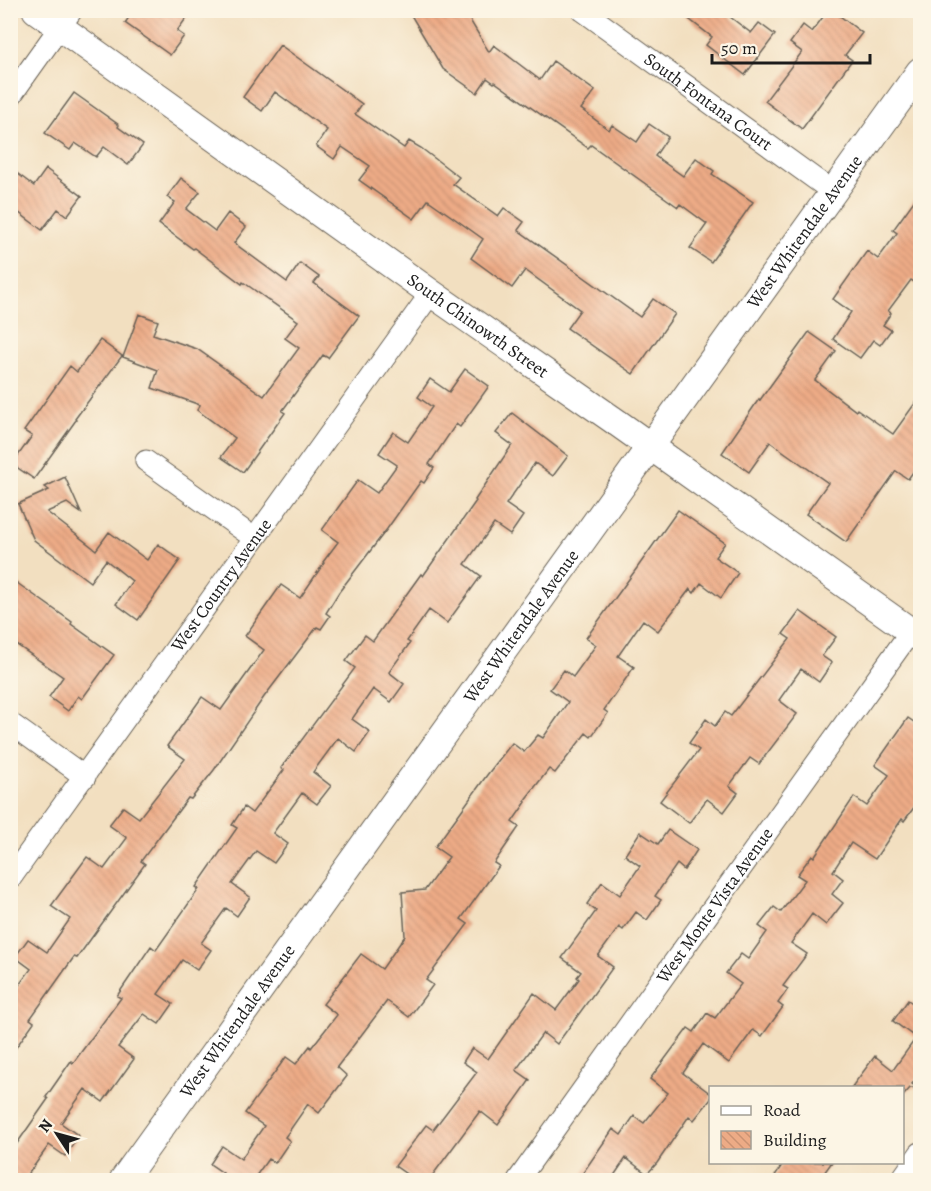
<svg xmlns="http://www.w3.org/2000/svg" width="931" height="1191" viewBox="0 0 931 1191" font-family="Alegreya,serif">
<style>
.building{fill:url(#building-back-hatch)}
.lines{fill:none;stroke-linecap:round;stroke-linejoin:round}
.minor-casing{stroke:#676055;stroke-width:23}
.tertiary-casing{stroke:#676055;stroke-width:29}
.minor{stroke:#fff;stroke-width:21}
.tertiary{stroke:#fff;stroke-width:27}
.labels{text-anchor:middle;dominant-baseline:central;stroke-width:4.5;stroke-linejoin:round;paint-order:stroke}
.street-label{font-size:18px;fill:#1c1c1c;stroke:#fcf5e5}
</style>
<defs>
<pattern id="building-back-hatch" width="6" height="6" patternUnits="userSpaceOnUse" patternTransform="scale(1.5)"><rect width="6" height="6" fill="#edab86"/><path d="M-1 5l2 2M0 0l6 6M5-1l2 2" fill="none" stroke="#cb9373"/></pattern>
</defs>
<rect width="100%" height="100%" fill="#fcf5e5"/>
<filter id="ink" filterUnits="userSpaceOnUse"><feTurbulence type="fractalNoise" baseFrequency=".0167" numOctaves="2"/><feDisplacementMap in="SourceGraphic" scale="12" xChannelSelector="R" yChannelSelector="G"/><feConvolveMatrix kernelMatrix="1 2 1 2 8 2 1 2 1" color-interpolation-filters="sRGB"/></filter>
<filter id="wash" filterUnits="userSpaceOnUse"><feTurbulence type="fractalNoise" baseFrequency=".008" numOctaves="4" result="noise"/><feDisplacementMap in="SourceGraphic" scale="24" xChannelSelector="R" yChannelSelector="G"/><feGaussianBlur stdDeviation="1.35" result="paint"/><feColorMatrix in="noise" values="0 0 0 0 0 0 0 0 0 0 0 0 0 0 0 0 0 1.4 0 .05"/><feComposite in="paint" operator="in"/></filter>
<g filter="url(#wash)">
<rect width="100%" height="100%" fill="#f2dfc0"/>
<g id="blocks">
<path class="building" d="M134 10H192L177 31 184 36 170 55 125 23Z
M408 10H440L445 19 460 10H464L489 52 494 45 540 80 553 61 595 91 581 109 609 130 612 125 637 142 649 124 668 137 655 156 683 176 696 158 714 171 712 174 753 202 711 262 690 248 707 224 680 204 678 207 591 145 588 148 495 82 494 83 487 78 477 93 443 69Z
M677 10H721L751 33 759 23 775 35 745 75 706 45 712 37Z
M828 10H832L862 33 845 55 852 60 802 129 765 101 802 52 790 43 803 25 812 32Z
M280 45 362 104 355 114 404 148 409 141 421 148 459 177 453 184 498 216 504 208 524 222 518 230 640 317 653 299 675 314 633 374 567 328 580 310 525 270 512 288 471 258 483 239 451 216 428 200 414 219 359 180 370 166 342 147 334 159 316 146 327 130 304 113 275 92 262 111 243 97Z
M74 93 119 125 118 127 143 145 128 165 104 147 96 157 75 143 70 150 45 133Z
M10 168 34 186 46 169 82 196 67 216 58 209 42 230 10 206Z
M181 178 200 192 186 209 215 231 228 213 246 227 234 243 287 282 300 263 319 277 314 283 359 316 328 358 323 355 282 411 285 413 243 472 221 457 235 438 197 410 200 405 152 388 158 370 123 357 139 314 158 321 153 334 197 349 264 396 299 348 285 338 298 321 243 282 242 284 194 248 193 249 159 224 175 202 167 197Z
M921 191V287L911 280 888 311 891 313 883 325 891 330 880 345 873 340 860 358 833 339 851 312 833 299 867 251 878 259 897 233 893 230Z
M809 332 836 351 815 380 856 411 857 409 893 434 921 395V461L908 479 896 471 846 542 806 514 828 483 770 442 749 472 722 453 759 399 760 400Z
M100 340 122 356 75 419 76 420 34 479 12 464 32 436 24 431 70 366 77 372Z
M465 369 489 386 460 427 456 424 429 464 434 468 424 483 421 481 387 529 339 592 326 613 330 616 321 629 317 627 264 697 214 770 191 799 188 798 141 861 145 864 77 958 74 957 30 1019 34 1022 10 1056V997L31 969 15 957 28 939 47 952 70 919 51 906 87 857 104 869 127 838 109 825 123 807 139 818 185 759 167 746 202 697 221 710 264 650 245 636 281 585 300 598 324 563 323 562 338 542 322 530 358 480 377 493 397 465 379 453 393 432 408 442 432 407 418 397 430 379 449 392Z
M512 413 568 456 553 476 535 463 506 504 523 516 510 535 494 524 465 564 481 576 447 623 429 610 407 641 410 643 389 672 404 684 391 702 373 689 352 719 370 732 356 752 338 738 313 772 331 786 317 804 302 793 273 833 288 844 274 863 256 851 232 884 250 897 237 916 226 908 201 943 211 950 197 970 182 960 158 994 173 1004 159 1024 144 1014 118 1047 134 1059 103 1102 85 1089 61 1123 79 1136 65 1156 49 1145 24 1180H10L11 1152 48 1099 46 1097 71 1061 73 1063 121 998 117 996 151 946 156 950 199 889 196 887 237 828 232 825 244 807 252 813 284 770 281 768 355 668 346 661 365 635 373 641 421 574 423 576 476 501 475 500 512 445 496 433Z
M65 477 81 513 67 503 47 512 96 550 109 532 147 560 158 544 180 560 138 620 116 604 132 581 106 560 90 582 34 540 18 504 49 490 45 487Z
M678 510 725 543 715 557 738 573 721 598 701 583 694 593 690 589 658 631 643 620 618 656 634 667 604 710 608 713 591 737 586 733 555 773 549 769 524 801 526 802 512 822 519 827 494 863 499 866 461 919 468 924 426 980 433 985 409 1017 387 1001 337 1067 347 1076 319 1113 308 1104 285 1137 290 1141 275 1163 268 1159 253 1180H218L223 1173 210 1164 222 1146 241 1159 264 1126 245 1113 286 1057 296 1064 310 1046 311 1048 337 1015 323 1004 361 954 382 969 405 936 402 892 425 890 449 857 435 847 487 775 512 743 524 752 538 735 543 738 568 702 550 689 564 670 573 677 596 645 586 638 637 568Z
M10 578 72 622 71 624 114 655 82 699 78 696 68 711 49 697 63 677 10 640Z
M800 611 836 637 822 656 832 663 819 682 801 669 779 700 797 714 759 764 750 758 729 786 738 793 724 812 707 799 689 823 660 801 699 750 689 743 706 719 715 726 725 712 731 716 790 639 783 634Z
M908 718 921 727V798L904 821 902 819 875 859 851 843 833 871 843 879 832 894 843 903 826 925 812 914 791 943 807 954 783 986 788 989 778 1003 783 1007 762 1036 753 1030 729 1063 703 1044 683 1073 711 1094V1099L694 1120 689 1116 657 1163 647 1174 626 1158 611 1180H578L613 1129 621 1135 634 1116 644 1123 668 1093 650 1079 688 1028 694 1032 707 1013 715 1018 741 984 726 973 741 954 748 959 767 932 759 926 774 907 781 912 805 880 797 875 812 855 814 857 854 797 867 806 889 775 875 765Z
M668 830 697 850 684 870 677 864 655 896 661 900 647 920 636 912 623 930 619 927 598 956 613 967 557 1044 543 1033 516 1070 530 1080 498 1125 480 1111 429 1180H415L395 1166 426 1125 433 1130 477 1072 463 1062 472 1048 488 1059 534 993 556 1010 579 979 577 977 581 972 562 958 596 911 587 904 602 882 620 895 640 866 625 855 640 832 658 844Z
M908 1000 921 1009V1073L912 1084 917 1088H910L904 1095 903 1094V1088H851L875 1056 893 1070 916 1038 893 1021Z
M784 1162H832L819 1180H772Z"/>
</g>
</g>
<g filter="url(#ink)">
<use href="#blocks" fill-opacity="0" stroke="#676055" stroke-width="1.5"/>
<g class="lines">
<g class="minor-casing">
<g id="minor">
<path id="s1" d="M582 10 833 192"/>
<path d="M10 97 72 10"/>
<path d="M146 461 254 538"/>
<path d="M10 723 85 777"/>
<path id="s2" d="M10 879 431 293"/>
<path id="s3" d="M518 1180 911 631"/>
<path d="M901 1180 920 1153"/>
</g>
</g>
<g class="tertiary-casing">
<g id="tertiary">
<path id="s4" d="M36 10 431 293 619 424 920 638"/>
<path id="s5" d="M123 1180 920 71"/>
</g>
</g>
<use href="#minor" class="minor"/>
<use href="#tertiary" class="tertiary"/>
</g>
</g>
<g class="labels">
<g class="street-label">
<text stroke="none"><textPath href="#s1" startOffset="156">South Fontana Court</textPath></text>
<text stroke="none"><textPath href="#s5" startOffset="1168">West Whitendale Avenue</textPath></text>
<text stroke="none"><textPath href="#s4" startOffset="543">South Chinowth Street</textPath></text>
<text stroke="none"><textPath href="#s2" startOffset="362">West Country Avenue</textPath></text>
<text stroke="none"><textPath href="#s5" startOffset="682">West Whitendale Avenue</textPath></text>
<text stroke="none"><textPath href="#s3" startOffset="338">West Monte Vista Avenue</textPath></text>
<text stroke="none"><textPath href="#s5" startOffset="196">West Whitendale Avenue</textPath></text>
</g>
</g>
<rect width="931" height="1191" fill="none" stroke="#fcf5e5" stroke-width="36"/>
<rect x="709" y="1086" width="195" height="78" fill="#fcf5e5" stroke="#a29e95" stroke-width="1.5"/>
<rect x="721" y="1106" width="30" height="9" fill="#ffffff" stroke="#a29e95" stroke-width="1.5"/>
<text x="763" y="1116" font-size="18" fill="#1c1c1c">Road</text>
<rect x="721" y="1131" width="30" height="18" fill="url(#building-back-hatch)" stroke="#a29e95" stroke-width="1.5"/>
<text x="763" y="1146" font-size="18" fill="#1c1c1c">Building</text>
<g transform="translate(57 1134) rotate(306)" stroke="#fcf5e5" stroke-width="4.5" paint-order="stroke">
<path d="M0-4.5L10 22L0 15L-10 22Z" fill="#1c1c1c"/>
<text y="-9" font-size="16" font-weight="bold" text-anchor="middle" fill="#1c1c1c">N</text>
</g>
<path d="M712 54v9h158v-9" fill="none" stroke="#1c1c1c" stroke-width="3"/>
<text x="721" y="54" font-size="18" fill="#1c1c1c" stroke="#fcf5e5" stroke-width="4.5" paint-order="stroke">50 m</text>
</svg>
